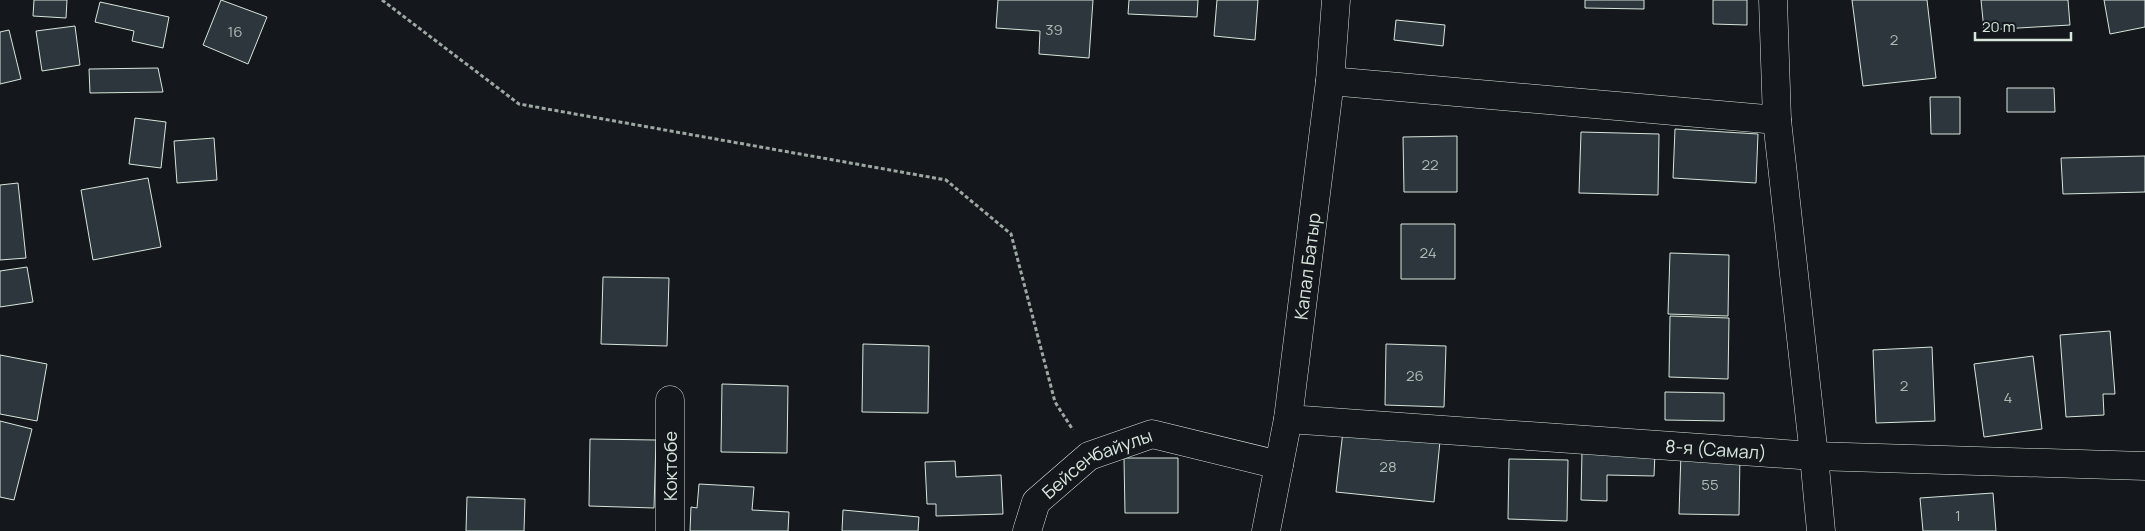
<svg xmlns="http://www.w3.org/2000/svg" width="2145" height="531" viewBox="0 0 2145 531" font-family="Manrope,sans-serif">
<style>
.building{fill:#2c363c;stroke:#d8e6dc}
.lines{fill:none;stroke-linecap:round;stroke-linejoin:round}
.street-casing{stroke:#d8e6dc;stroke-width:29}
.secondary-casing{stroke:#d8e6dc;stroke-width:29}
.path{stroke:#9da8a2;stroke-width:3;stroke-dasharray:4 2.5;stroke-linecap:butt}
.street{stroke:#14181c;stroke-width:28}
.secondary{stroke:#14181c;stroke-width:28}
.labels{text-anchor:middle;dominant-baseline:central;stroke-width:4;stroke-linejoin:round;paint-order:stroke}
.number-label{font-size:15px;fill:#adbab4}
.street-label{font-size:18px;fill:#d8e6dc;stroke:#14181c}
</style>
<rect width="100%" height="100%" fill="#14181c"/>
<path class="building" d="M34 0H67L66 18 33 16Z
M221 0 267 17 248 64 203 45Z
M998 0H1093L1089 58 1039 54 1040 31 996 28Z
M1129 0H1198L1197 17 1128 14Z
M1217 0H1258L1255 40 1214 36Z
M1585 0H1644V9L1585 8Z
M1713 0H1747V25L1713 24Z
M1852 0H1927L1936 78 1863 86Z
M1981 0H2068L2070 25 1984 30Z
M2104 0H2145V27L2110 34Z
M100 2 169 17 163 48 132 41 134 31 95 22Z
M1396 20 1445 25 1443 46 1394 40Z
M75 26 80 65 42 71 36 31Z
M9 30 21 79 0 84V32Z
M158 68 163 92 90 93 89 69Z
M2007 88H2054L2055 112H2007Z
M1930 97H1960V134H1931Z
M135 118 166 122 161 168 129 164Z
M1675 129 1758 134 1756 183 1673 178Z
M1581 132 1659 134 1658 195 1579 193Z
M1457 136V192H1404L1403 137Z
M214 138 217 180 177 183 174 141Z
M2145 156V192L2063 194 2061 158Z
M148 178 161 247 93 260 81 190Z
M18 183 26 258 0 260V185Z
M1401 224H1455V279H1401Z
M1670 253 1729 255 1728 316 1668 314Z
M27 267 33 302 0 307V271Z
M603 277 669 278 667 346 601 344Z
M1670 316 1729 318 1728 379 1669 377Z
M2110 331 2115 394H2103L2104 415 2066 417 2060 335Z
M863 344 929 346 928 413 862 412Z
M1386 344 1446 346 1444 407 1385 405Z
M1932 347 1935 421 1876 423 1873 350Z
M0 355 47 364 37 421 0 414Z
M2033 356 2042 429 1984 437 1974 364Z
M722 384 788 386 787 453 721 452Z
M1665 392 1724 393V421L1665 420Z
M0 421 32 429 14 500 0 497Z
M1343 431 1440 441 1434 502 1336 492Z
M590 439 656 440 654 508 589 506Z
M1582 451 1655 452 1654 476 1607 475V501L1581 500Z
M1681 453 1740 455 1739 515 1679 514Z
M1124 458H1178V513H1125Z
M1509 459 1568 460 1567 521 1508 519Z
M955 461 956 477 1001 475 1003 514 936 516V504H927L925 462Z
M699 484 754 487 752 510 789 512 788 531H690L691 507 697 508Z
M1993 493 1996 531H1923L1920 498Z
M467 497 525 499 524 531H466Z
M843 510 919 517 918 531H842Z"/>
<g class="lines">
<g class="street-casing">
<g id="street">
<path d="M1773 0 1777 120 1814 456 1821 531"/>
<path d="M1330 81 1777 120"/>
<path id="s1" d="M1288 419 1814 456 2145 466"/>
<path d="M670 531V400"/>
<path id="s2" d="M1027 531 1036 502 1089 456 1152 434 1279 465"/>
</g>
</g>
<g class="secondary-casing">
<g id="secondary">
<path id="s3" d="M1266 531 1288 419 1330 81 1336 0"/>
</g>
</g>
<path class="path" d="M382 0 519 104 946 180 1011 234 1055 402 1073 430"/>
<use href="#street" class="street"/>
<use href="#secondary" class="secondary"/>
</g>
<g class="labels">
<g class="number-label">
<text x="1054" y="29">39</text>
<text x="235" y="31">16</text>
<text x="1894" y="39">2</text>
<text x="1430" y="164">22</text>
<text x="1428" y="252">24</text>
<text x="1415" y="375">26</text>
<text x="1904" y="385">2</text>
<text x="2008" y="397">4</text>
<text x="1388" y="466">28</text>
<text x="1710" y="484">55</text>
<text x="1958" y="515">1</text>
</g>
<g class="street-label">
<text stroke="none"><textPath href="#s3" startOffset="268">Капал Батыр</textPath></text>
<text stroke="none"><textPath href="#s1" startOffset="429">8-я (Самал)</textPath></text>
<text transform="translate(670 466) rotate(-90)">Коктобе</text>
<text stroke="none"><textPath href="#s2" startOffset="104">Бейсенбайулы</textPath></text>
</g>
</g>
<path d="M1975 32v8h96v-8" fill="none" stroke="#d8e6dc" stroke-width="2.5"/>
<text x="1982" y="32" font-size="15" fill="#d8e6dc" stroke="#14181c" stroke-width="4" paint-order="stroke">20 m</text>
</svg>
